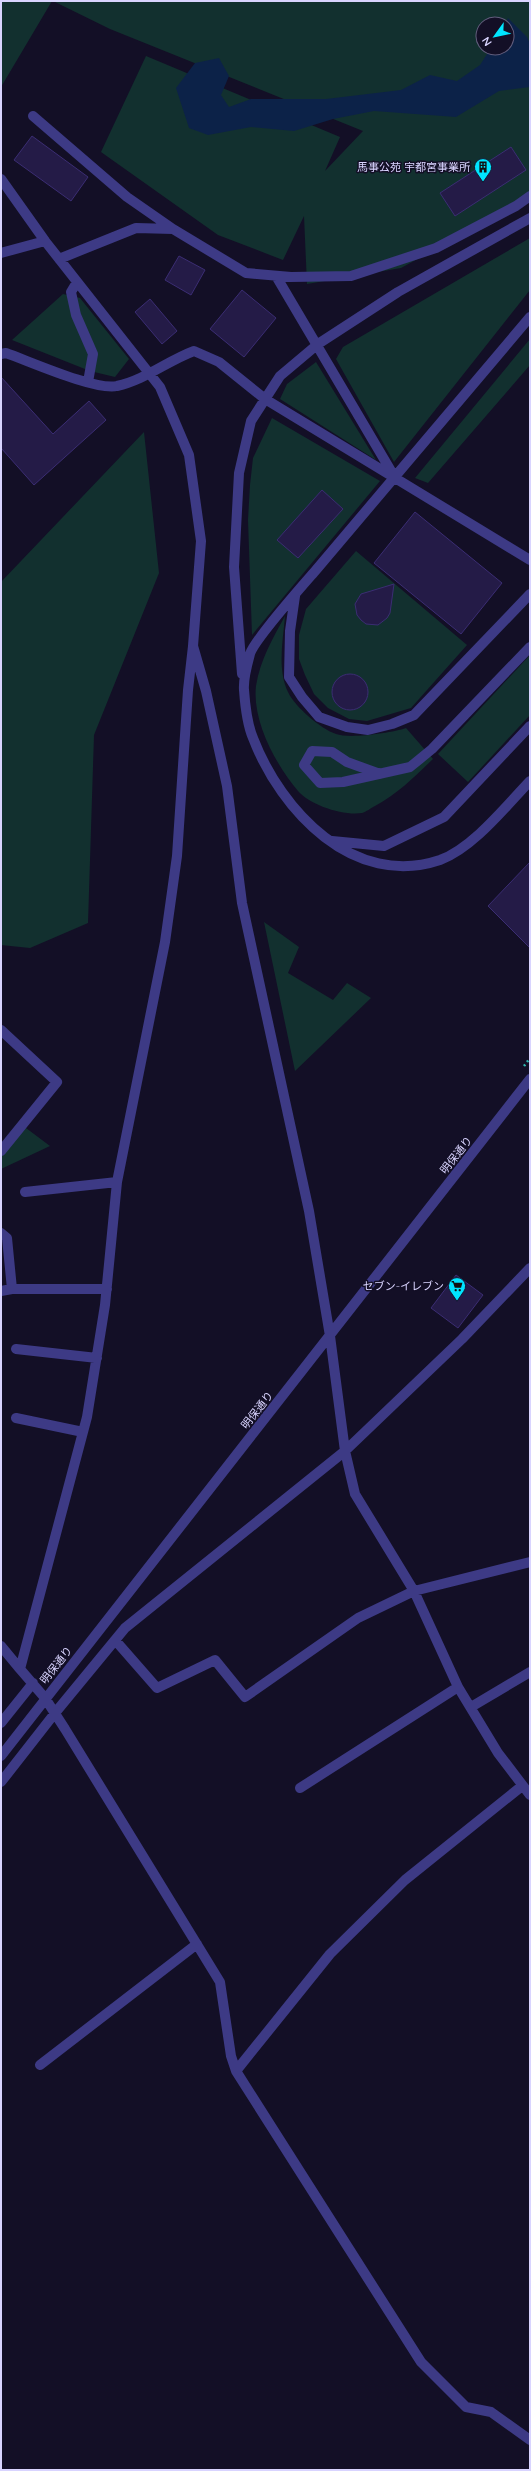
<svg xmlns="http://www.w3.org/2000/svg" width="531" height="2471" viewBox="0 0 531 2471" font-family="Quicksand,'Noto Sans JP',sans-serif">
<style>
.green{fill:#12302f;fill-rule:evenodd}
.water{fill:#0c2248}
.building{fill:#241b47;stroke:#3b2d73}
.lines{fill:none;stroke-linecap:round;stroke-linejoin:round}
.path{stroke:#2fb8b0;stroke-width:2.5;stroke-dasharray:2 3;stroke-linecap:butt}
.minor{stroke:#3d3a85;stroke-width:10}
.labels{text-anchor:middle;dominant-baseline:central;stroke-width:3;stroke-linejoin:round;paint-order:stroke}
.poi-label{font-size:11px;fill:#d9d4ff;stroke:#130f26;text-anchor:end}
.street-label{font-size:11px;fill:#d9d4ff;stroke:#130f26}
</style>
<rect width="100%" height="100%" fill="#130f26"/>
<path class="green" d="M1 1H52L1 87Z
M53 1H530V198L401 268 307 284 304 216 283 260 218 235 101 152 146 56 340 137 325 171 363 131 110 29ZM483 24H507V48H483Z
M530 238V290L394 462 336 359 343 347Z
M63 294 80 298 129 359 115 377 90 371 12 340Z
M530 339V365L428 483 415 478Z
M316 362 376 460 280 399 287 384Z
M272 418 380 481 252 635 248 520 250 485 253 458Z
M144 432 159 573 94 735 88 923 30 948 1 945V582Z
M356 551 467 645 411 708 367 721 349 719 328 708 314 694 305 675 299 659V635L306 609Z
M285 616C283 641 277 669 288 692 295 707 321 729 336 734 349 739 392 733 406 728L433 759C414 777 399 793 375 806 371 808 366 812 362 813 343 816 310 805 298 791 276 765 252 721 256 686 260 660 273 638 285 616Z
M530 655V715L468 782 438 754Z
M264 922 299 947 288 973 333 1000 347 983 371 998 295 1071Z
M22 1125 50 1146 1 1169V1151Z"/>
<path class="water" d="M508 18 527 37 530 44V87L499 91 456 117 374 111 333 119 294 131 251 127 208 135 189 128 176 88 195 63 219 58 229 76 221 95 229 107 251 99H326L401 90 430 75 457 81 480 65 491 48H507V24H505Z"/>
<path class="building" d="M32 136 88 177 71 201 14 160Z
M511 147 526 170 455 216 440 193Z
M179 256 205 270 191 295 165 280Z
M242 290 276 318 244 357 210 329Z
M150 299 177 331 162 344 135 312Z
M1 377 53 434 89 401 106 420 34 485 1 448Z
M322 490 343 509 298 558 277 540Z
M415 512 502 583 461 634 374 563Z
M394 584 390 613 387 618 378 625 366 624 361 620 357 615 355 604 361 594Z
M332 692a18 18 0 1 1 36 0a18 18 0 1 1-36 0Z
M530 862V948L488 906Z
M456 1275 483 1295 458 1328 431 1308Z"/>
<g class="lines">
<path class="path" d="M524 1066 530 1058"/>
<path class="minor" d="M33 116 127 197 173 229
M1 179 45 241 160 387 189 455 201 541 193 646 206 691 227 786 242 903 309 1211 330 1336 345 1451 355 1494 414 1591 458 1687 498 1753 530 1795
M1 253 45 241
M59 259 136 228 173 229 246 273 291 277 351 276 436 248 516 206 530 196
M276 276 394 476
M77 282 71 292 76 315 93 354 88 382
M530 317C459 401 387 486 316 570 303 585 254 640 250 654 247 665 243 679 244 690 245 704 247 724 253 738 281 811 354 889 440 860 473 848 506 806 530 781
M1 354 6 353C29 361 96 391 117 386 145 380 167 361 194 351L219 362 265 399 530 560
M295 596 290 631 289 677 302 697 319 717 347 727 368 730 392 724 414 715 530 594
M193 646 188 690 177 856 165 942 117 1182 105 1305 87 1417 20 1669 45 1698 65 1729 220 1982 231 2056 236 2071 421 2362 466 2407 491 2412 530 2440
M242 674 234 567 239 473 251 421 280 376 318 344 398 292 530 218
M380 774 347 762 332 752 312 751 304 765 320 783 343 782 410 767 432 749 530 647
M332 841 384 846 444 817 530 726
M1 1030 57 1082 1 1151
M25 1192 117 1182
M1 1233 7 1238 12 1289H107
M1 1291 12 1289
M16 1349 97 1358
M16 1418 83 1432
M115 1640 157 1688 215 1660 245 1697 358 1618 414 1591 530 1562
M1 1646 20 1669
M471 1707 530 1672
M1 1723 33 1683
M1 1756 530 1079
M1 1782 55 1713 125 1628 345 1451 462 1339 530 1268
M300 1788 458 1687
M40 2065 197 1944
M236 2071 330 1954 405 1880 522 1786"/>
</g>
<defs>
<g id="building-pin" transform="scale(0.9)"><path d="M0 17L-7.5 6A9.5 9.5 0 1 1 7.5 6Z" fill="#00e5ff" stroke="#130f26"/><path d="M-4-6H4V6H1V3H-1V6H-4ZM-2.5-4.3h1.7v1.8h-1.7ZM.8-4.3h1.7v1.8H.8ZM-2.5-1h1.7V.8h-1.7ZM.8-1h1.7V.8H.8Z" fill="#111"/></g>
<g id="supermarket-pin" transform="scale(0.9)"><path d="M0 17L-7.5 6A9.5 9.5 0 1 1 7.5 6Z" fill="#00e5ff" stroke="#130f26"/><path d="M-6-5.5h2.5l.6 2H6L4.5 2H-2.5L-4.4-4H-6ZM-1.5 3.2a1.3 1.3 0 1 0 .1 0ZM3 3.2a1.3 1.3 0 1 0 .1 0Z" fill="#111"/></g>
</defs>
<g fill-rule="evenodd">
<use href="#building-pin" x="483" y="167"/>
<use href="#supermarket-pin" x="457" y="1286"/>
</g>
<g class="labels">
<g class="poi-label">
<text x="470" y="167">馬事公苑 宇都宮事業所</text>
<text x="444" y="1286">セブン-イレブン</text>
</g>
<g class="street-label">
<text transform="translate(456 1155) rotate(-52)">明保通り</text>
<text transform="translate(257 1410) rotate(-52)">明保通り</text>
<text transform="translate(56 1665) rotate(-52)">明保通り</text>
</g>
</g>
<rect width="531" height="2471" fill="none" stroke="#d9d4ff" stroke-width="4"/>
<g transform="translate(495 36) rotate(237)"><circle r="19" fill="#130f26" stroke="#625e7d"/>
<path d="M0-3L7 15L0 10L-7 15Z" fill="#00e5ff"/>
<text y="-6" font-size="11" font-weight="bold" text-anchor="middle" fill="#d9d4ff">N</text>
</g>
</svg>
